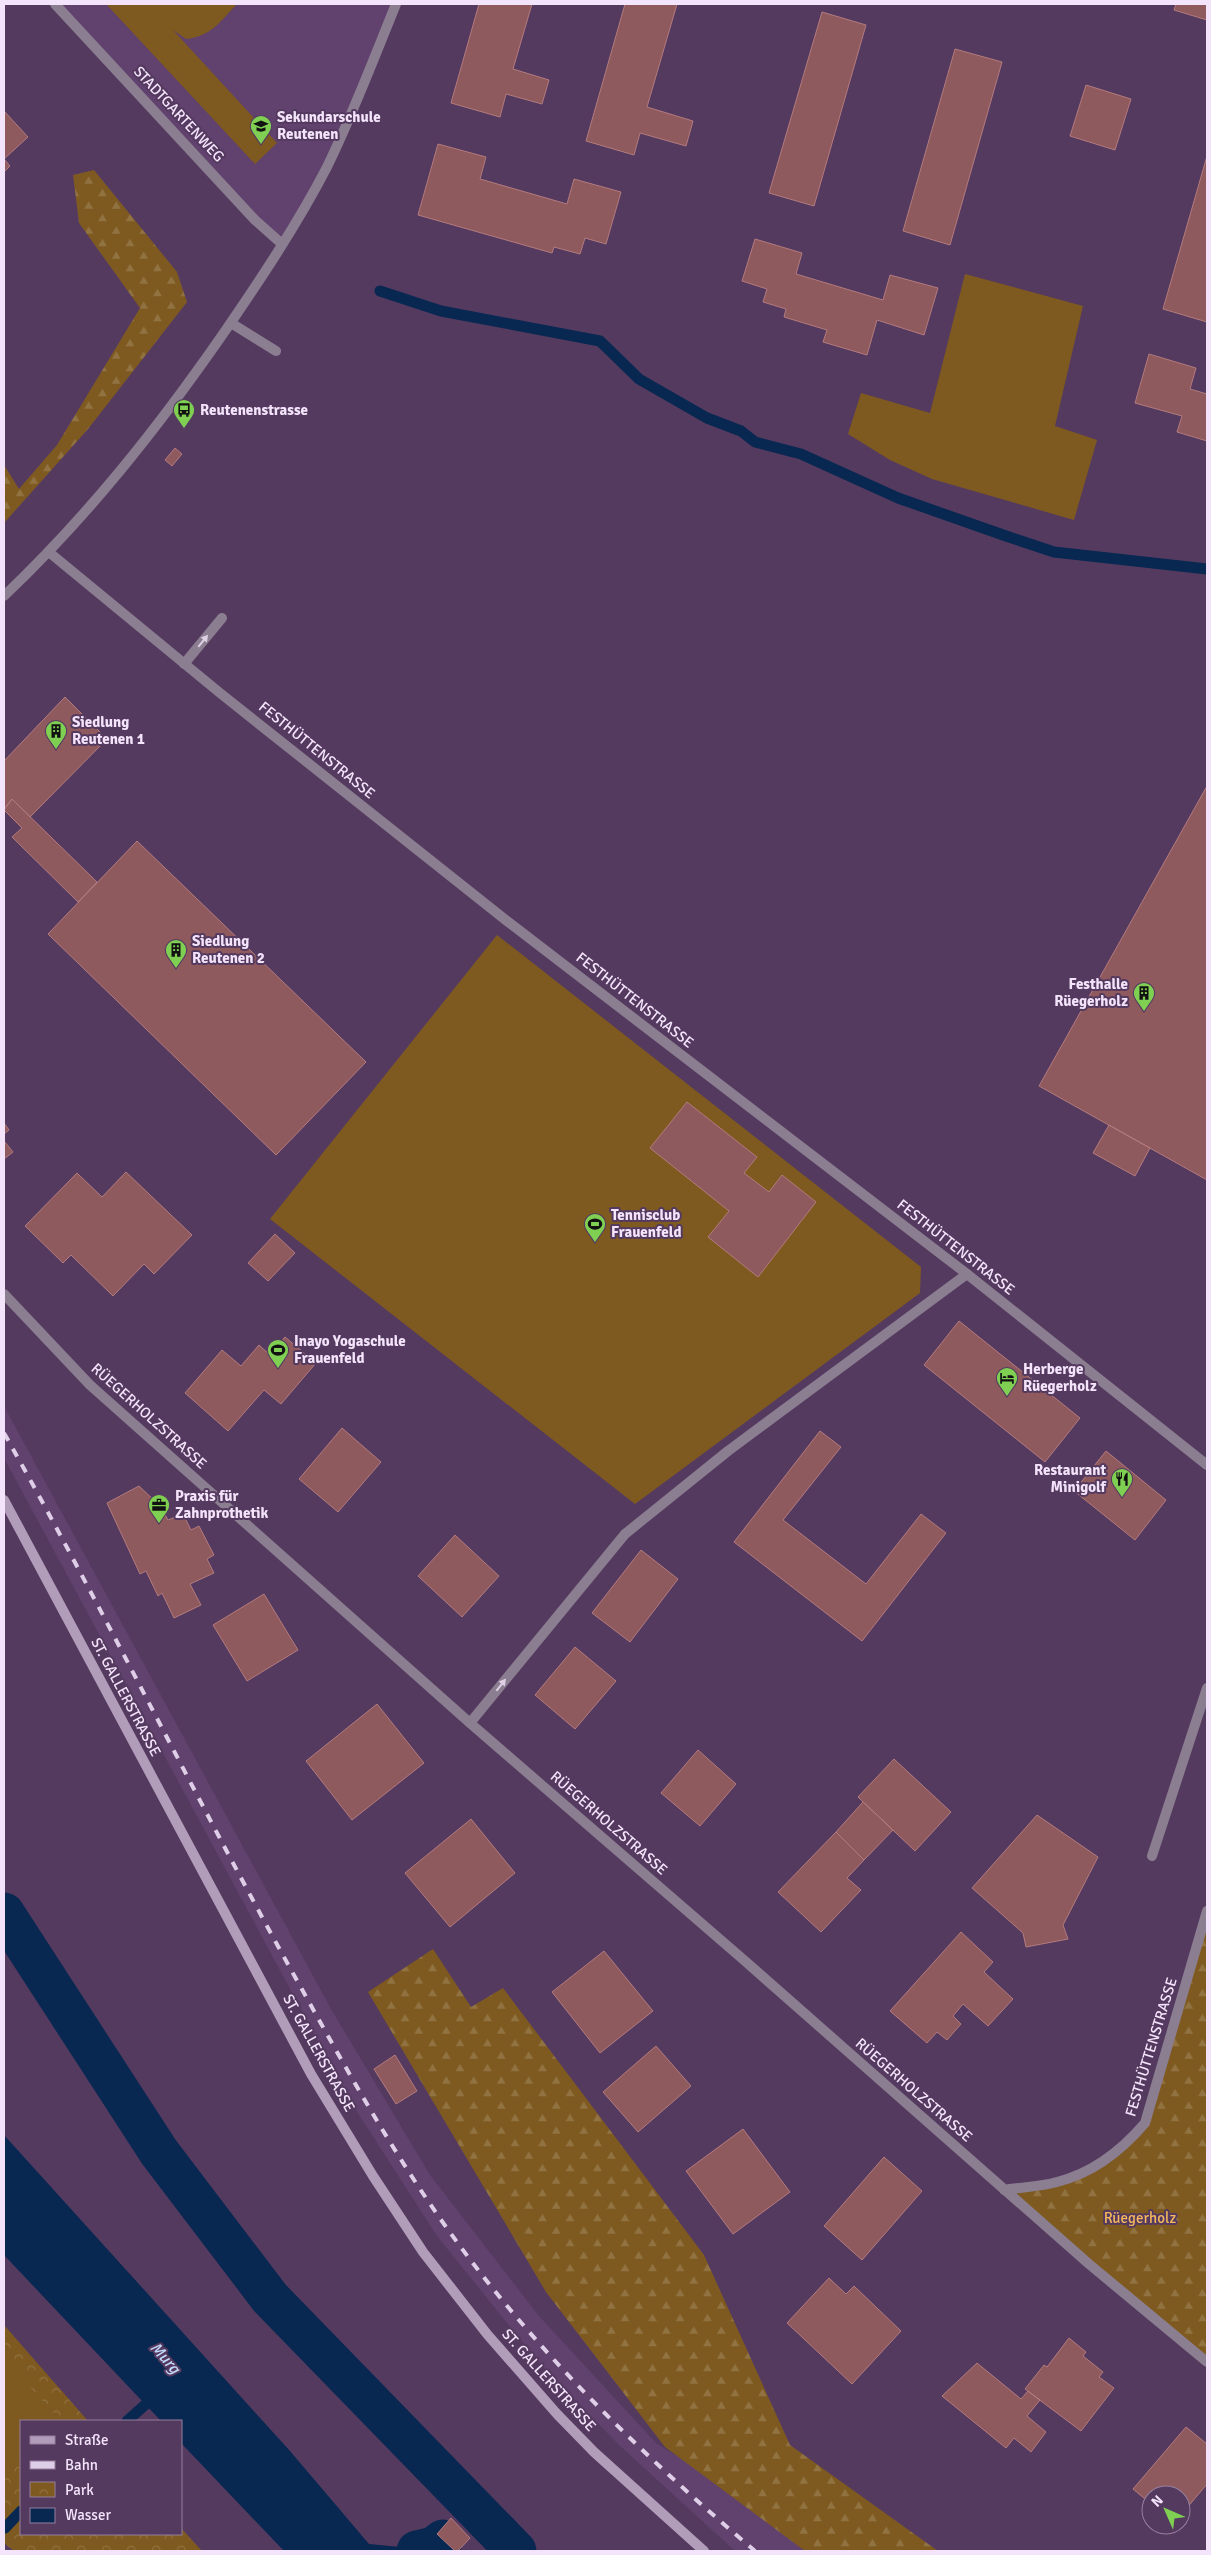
<svg xmlns="http://www.w3.org/2000/svg" width="1211" height="2555" viewBox="0 0 1211 2555" font-family="Signika,sans-serif">
<style>
.built{fill:#61416d}
.forest{fill:url(#forest-firs)}
.park{fill:url(#park-crowns)}
.pitch{fill:#7e5a20}
.water{fill:#082851}
.lines{fill:none;stroke-linecap:round;stroke-linejoin:round}
.stream{stroke:#082851;stroke-width:11}
.canal{stroke:#082851;stroke-width:41}
.building{fill:#8f5a5d;stroke:#b37b7e}
.service{stroke:#8b7e91;stroke-width:10}
.minor{stroke:#8b7e91;stroke-width:10}
.secondary{stroke:#b19dba;stroke-width:10}
.rail{stroke:#dfcee7;stroke-width:4;stroke-dasharray:9 9;stroke-linecap:butt}
.oneway{fill:#dfd0e6}
.labels{text-anchor:middle;dominant-baseline:central;stroke-width:4;stroke-linejoin:round;paint-order:stroke}
.street-label{font-size:15px;fill:#f4e4fb;stroke:#553a60}
.poi-label{font-size:15px;font-weight:bold;fill:#f4e4fb;stroke:#553a60;text-anchor:start}
.park-label{font-size:15px;fill:#f7b959;stroke:#553a60}
.water-label{font-size:16px;font-style:italic;fill:#c2dbfc;stroke:#553a60}
</style>
<defs>
<pattern id="forest-firs" width="22" height="20" patternUnits="userSpaceOnUse" patternTransform="scale(1.25)"><rect width="22" height="20" fill="#7e5a20"/><path d="M5 1l3.5 6h-7zM16 11l3.5 6h-7z" fill="#917241"/></pattern>
<pattern id="park-crowns" width="20" height="18" patternUnits="userSpaceOnUse" patternTransform="scale(1.25)"><rect width="20" height="18" fill="#7e5a20"/><path d="M2 6a3 3 0 1 1 6 0M12 15a3 3 0 1 1 6 0" fill="none" stroke="#917241"/></pattern>
</defs>
<rect width="100%" height="100%" fill="#553a60"/>
<path class="built" d="M55 4H396L363 86 282 244Z
M4 1406 331 2009 430 2175 539 2316 657 2444 765 2508 820 2551H735L619 2445 541 2365 437 2236 352 2104 4 1458Z"/>
<path class="forest" d="M94 170 177 272 187 302 88 429 4 523V465L19 489 57 445 140 308 79 223 73 175Z
M1207 1911V2362L1004 2190 1058 2182 1096 2166 1145 2123Z
M433 1949 471 2007 503 1988 704 2255 790 2445 938 2551H805L665 2447 546 2292 368 1992Z"/>
<path class="park" d="M4 2325 88 2421H21V2534H181V2528L202 2551H14L4 2543Z"/>
<path class="pitch" d="M106 4H237C221 21 210 37 186 39L173 30 277 143 255 164Z
M965 274 1083 306 1055 426 1097 440 1074 520 932 479 890 460 848 434 861 393 930 413Z
M497 935 921 1267 920 1293 635 1504 270 1219Z
M4 2359 58 2418 55 2421H21V2460L4 2480Z"/>
<path class="water" d="M4 2135 290 2451 369 2544 411 2548 428 2542 440 2551H284L181 2443V2421H161L4 2255Z"/>
<g class="lines">
<path class="stream" d="M380 291 441 311 600 341 639 379 707 418 741 431 755 442 801 454 898 498 1006 536 1054 552 1207 569
M127 2421 156 2395
M5 2528 21 2511"/>
<path class="canal" d="M4 1913 159 2152 270 2298 516 2551
M417 2551 434 2547 443 2540"/>
</g>
<path class="building" d="M479 4H532L513 69 549 80 542 104 506 94 500 117 451 103Z
M625 4H677L647 107 693 121 686 146 640 133 634 155 586 141Z
M1176 4H1207V20L1174 10Z
M822 12 866 25 814 206 769 193Z
M955 49 1002 62 950 245 903 231Z
M1086 85 1131 99 1115 150 1070 136Z
M4 111 28 137 4 159 10 166 4 172Z
M438 144 486 157 480 179 567 204 574 179 621 192 606 244 585 238 580 254 554 247 552 253 418 215Z
M1207 156V322L1163 309Z
M755 239 802 253 796 274 883 300 890 275 938 288 924 335 877 320 867 355 823 342 827 330 784 317 786 309 763 302 767 289 742 281Z
M1149 354 1196 368 1190 389 1207 394V441L1177 432 1182 416 1135 403Z
M175 448 182 454 172 466 165 460Z
M65 697 107 739 30 817 12 799 4 809V761Z
M1207 786V1180L1039 1086Z
M12 799 97 882 78 902 12 837 22 828 4 810Z
M137 841 366 1062 276 1155 48 934Z
M687 1102 757 1157 744 1173 769 1192 782 1175 816 1202 758 1277 708 1237 729 1211 650 1148Z
M4 1123 9 1130 4 1134Z
M1109 1125 1150 1148 1135 1176 1093 1153Z
M4 1141 13 1152 4 1159Z
M126 1172 192 1235 154 1274 144 1264 113 1296 71 1255 63 1263 25 1226 77 1173 102 1197Z
M275 1234 295 1253 268 1281 248 1263Z
M959 1321 1080 1418 1045 1462 924 1365Z
M285 1337 316 1363 281 1404 264 1390 228 1431 185 1393 222 1350 241 1366 259 1345 270 1355Z
M342 1428 381 1462 338 1512 299 1479Z
M820 1431 841 1447 783 1520 866 1584 921 1514 946 1533 862 1641 734 1542Z
M1106 1451 1166 1500 1135 1540 1074 1491Z
M139 1486 161 1507 168 1520 183 1514 191 1530 199 1526 214 1555 207 1559 214 1573 190 1584 201 1605 174 1618 162 1593 158 1596 146 1571 140 1574 107 1503Z
M455 1535 499 1576 462 1617 418 1576Z
M641 1550 678 1579 630 1642 592 1613Z
M264 1594 298 1650 247 1681 213 1625Z
M575 1647 616 1681 575 1729 535 1695Z
M377 1704 424 1763 352 1820 306 1761Z
M698 1750 736 1784 700 1826 661 1793Z
M894 1759 951 1812 915 1851 858 1797Z
M863 1802 893 1830 864 1860 836 1832Z
M1037 1815 1098 1857 1063 1925 1068 1939 1026 1947 1023 1933 972 1888Z
M471 1819 515 1873 450 1927 405 1873Z
M836 1832 864 1860 847 1878 861 1890 821 1932 778 1892Z
M961 1932 993 1962 984 1972 1013 1999 988 2026 963 2004 953 2016 961 2024 947 2040 937 2032 927 2043 890 2011Z
M604 1951 653 2011 600 2053 552 1992Z
M656 2046 691 2086 638 2132 603 2092Z
M395 2055 417 2091 396 2104 374 2069Z
M743 2129 790 2192 733 2234 686 2171Z
M884 2157 922 2191 862 2260 824 2226Z
M829 2278 846 2294 854 2286 901 2331 852 2384 787 2323Z
M1069 2338 1086 2352 1083 2356 1103 2372 1099 2377 1114 2388 1081 2431 1025 2389 1044 2365 1047 2367Z
M977 2363 1021 2399 1028 2391 1040 2400 1027 2416 1046 2432 1031 2452 1014 2438 1006 2448 942 2396Z
M1186 2427 1207 2444V2484L1181 2515V2495H1151V2504L1133 2489Z
M451 2518 470 2538 458 2551H455L437 2534Z"/>
<g class="lines">
<path class="service" d="M231 323 276 351
M184 664 222 618
M470 1723 625 1534 728 1451 967 1274
M1152 1856 1207 1688"/>
<path class="minor" d="M55 4 255 220 282 244
M50 553 220 693 507 921 967 1274 1207 1465
M4 596C88 516 157 429 223 334 260 280 297 225 327 167 353 114 374 58 396 4
M4 1294 90 1385 470 1723 745 1961 1089 2264 1207 2362
M1004 2190C1021 2187 1040 2187 1057 2182 1093 2173 1122 2150 1145 2123L1207 1911"/>
<path class="secondary" d="M4 1500 311 2074 373 2176 423 2252 487 2334 557 2414 594 2452 704 2551"/>
<path class="rail" d="M4 1433C108 1617 200 1808 304 1993 349 2074 395 2156 449 2231 536 2352 643 2456 755 2551"/>
</g>
<defs><path id="oneway-solid" d="M-6-.8H1V-3.2L6.5 0L1 3.2V.8H-6Z" transform="scale(1.25)"/></defs>
<g class="oneway">
<use href="#oneway-solid" transform="translate(203 641) rotate(-51)"/>
<use href="#oneway-solid" transform="translate(501 1685) rotate(-52)"/>
</g>
<defs>
<g id="school-pin" transform="scale(1.125)"><path d="M0 17L-7.5 6A9.5 9.5 0 1 1 7.5 6Z" fill="#7fd052" stroke="#553a60"/><path d="M0-5L7-2L0 1L-7-2ZM-4 1L0 2.5L4 1V4Q0 6-4 4Z" fill="#111"/></g>
<g id="bus-pin" transform="scale(1.125)"><path d="M0 17L-7.5 6A9.5 9.5 0 1 1 7.5 6Z" fill="#7fd052" stroke="#553a60"/><path d="M-5-6H5V4H4V6H2V4H-2V6H-4V4H-5ZM-3.5-4V0h7V-4ZM-3.5 1.2v1.5H-2V1.2ZM2 1.2v1.5H3.5V1.2Z" fill="#111"/></g>
<g id="building-pin" transform="scale(1.125)"><path d="M0 17L-7.5 6A9.5 9.5 0 1 1 7.5 6Z" fill="#7fd052" stroke="#553a60"/><path d="M-4-6H4V6H1V3H-1V6H-4ZM-2.5-4.3h1.7v1.8h-1.7ZM.8-4.3h1.7v1.8H.8ZM-2.5-1h1.7V.8h-1.7ZM.8-1h1.7V.8H.8Z" fill="#111"/></g>
<g id="stadium-pin" transform="scale(1.125)"><path d="M0 17L-7.5 6A9.5 9.5 0 1 1 7.5 6Z" fill="#7fd052" stroke="#553a60"/><path d="M0-5a6.5 5 0 1 0 0 10a6.5 5 0 1 0 0-10ZM-3.5-1.8h7v3.6h-7Z" fill="#111"/></g>
<g id="hotel-pin" transform="scale(1.125)"><path d="M0 17L-7.5 6A9.5 9.5 0 1 1 7.5 6Z" fill="#7fd052" stroke="#553a60"/><path d="M-6-4.5h1.5V1H6V5H4.5V3h-9V5H-6ZM-4 0a1.8 1.8 0 1 1 3.6 0ZM.5 0V-2.5h3Q6-2.5 6 0Z" fill="#111"/></g>
<g id="restaurant-pin" transform="scale(1.125)"><path d="M0 17L-7.5 6A9.5 9.5 0 1 1 7.5 6Z" fill="#7fd052" stroke="#553a60"/><path d="M-5-6h1v4h1v-4h1v4h1v-4h1v5L-1.5 .5V6h-2V.5L-5-1ZM5-6V6H3V1.5H1.5Q1.5-4 5-6Z" fill="#111"/></g>
<g id="office-pin" transform="scale(1.125)"><path d="M0 17L-7.5 6A9.5 9.5 0 1 1 7.5 6Z" fill="#7fd052" stroke="#553a60"/><path d="M-6-3h4V-5.5h4V-3h4V5H-6ZM-1-4.5V-3h2v-1.5ZM-6 0V1H6V0Z" fill="#111"/></g>
</defs>
<g fill-rule="evenodd">
<use href="#school-pin" x="261" y="126"/>
<use href="#bus-pin" x="184" y="410"/>
<use href="#building-pin" x="56" y="731"/>
<use href="#building-pin" x="176" y="950"/>
<use href="#building-pin" x="1144" y="993"/>
<use href="#stadium-pin" x="595" y="1224"/>
<use href="#stadium-pin" x="278" y="1350"/>
<use href="#hotel-pin" x="1007" y="1378"/>
<use href="#restaurant-pin" x="1122" y="1479"/>
<use href="#office-pin" x="159" y="1505"/>
</g>
<g class="labels">
<g class="street-label">
<text transform="translate(179 114) rotate(47)">STADTGARTENWEG</text>
<text transform="translate(317 750) rotate(39)">FESTHÜTTENSTRASSE</text>
<text transform="translate(635 1000) rotate(38)">FESTHÜTTENSTRASSE</text>
<text transform="translate(956 1247) rotate(38)">FESTHÜTTENSTRASSE</text>
<text transform="translate(149 1416) rotate(42)">RÜEGERHOLZSTRASSE</text>
<text transform="translate(126 1697) rotate(62)">ST. GALLERSTRASSE</text>
<text transform="translate(609 1823) rotate(41)">RÜEGERHOLZSTRASSE</text>
<text transform="translate(1151 2047) rotate(-73)">FESTHÜTTENSTRASSE</text>
<text transform="translate(319 2053) rotate(61)">ST. GALLERSTRASSE</text>
<text transform="translate(914 2090) rotate(41)">RÜEGERHOLZSTRASSE</text>
<text transform="translate(549 2380) rotate(48)">ST. GALLERSTRASSE</text>
</g>
<g class="poi-label">
<text x="277" y="117">Sekundarschule<tspan x="277" dy="17">Reutenen</tspan></text>
<text x="200" y="410">Reutenenstrasse</text>
<text x="72" y="722">Siedlung<tspan x="72" dy="17">Reutenen 1</tspan></text>
<text x="192" y="941">Siedlung<tspan x="192" dy="17">Reutenen 2</tspan></text>
<text x="1128" y="984" text-anchor="end">Festhalle<tspan x="1128" dy="17">Rüegerholz</tspan></text>
<text x="611" y="1215">Tennisclub<tspan x="611" dy="17">Frauenfeld</tspan></text>
<text x="294" y="1341">Inayo Yogaschule<tspan x="294" dy="17">Frauenfeld</tspan></text>
<text x="1023" y="1369">Herberge<tspan x="1023" dy="17">Rüegerholz</tspan></text>
<text x="1106" y="1470" text-anchor="end">Restaurant<tspan x="1106" dy="17">Minigolf</tspan></text>
<text x="175" y="1496">Praxis für<tspan x="175" dy="17">Zahnprothetik</tspan></text>
</g>
<g class="park-label">
<text x="1140" y="2218">Rüegerholz</text>
</g>
<g class="water-label">
<text transform="translate(165 2358) rotate(48)">Murg</text>
</g>
</g>
<rect width="1211" height="2555" fill="none" stroke="#f4e4fb" stroke-width="10"/>
<rect x="20" y="2420" width="162" height="115" fill="#553a60" stroke="#957e9e"/>
<rect x="30" y="2436" width="25" height="8" fill="#b19dba" stroke="#957e9e"/>
<text x="65" y="2445" font-size="15" fill="#f4e4fb">Straße</text>
<rect x="30" y="2461" width="25" height="8" fill="#dfcee7" stroke="#957e9e"/>
<text x="65" y="2470" font-size="15" fill="#f4e4fb">Bahn</text>
<rect x="30" y="2482" width="25" height="15" fill="url(#park-crowns)" stroke="#957e9e"/>
<text x="65" y="2495" font-size="15" fill="#f4e4fb">Park</text>
<rect x="30" y="2508" width="25" height="15" fill="#082851" stroke="#957e9e"/>
<text x="65" y="2520" font-size="15" fill="#f4e4fb">Wasser</text>
<g transform="translate(1166 2510) rotate(315)"><circle r="24" fill="#553a60" stroke="#957e9e"/>
<path d="M0-4L9 19L0 12L-9 19Z" fill="#7fd052"/>
<text y="-8" font-size="14" font-weight="bold" text-anchor="middle" fill="#f4e4fb">N</text>
</g>
</svg>
